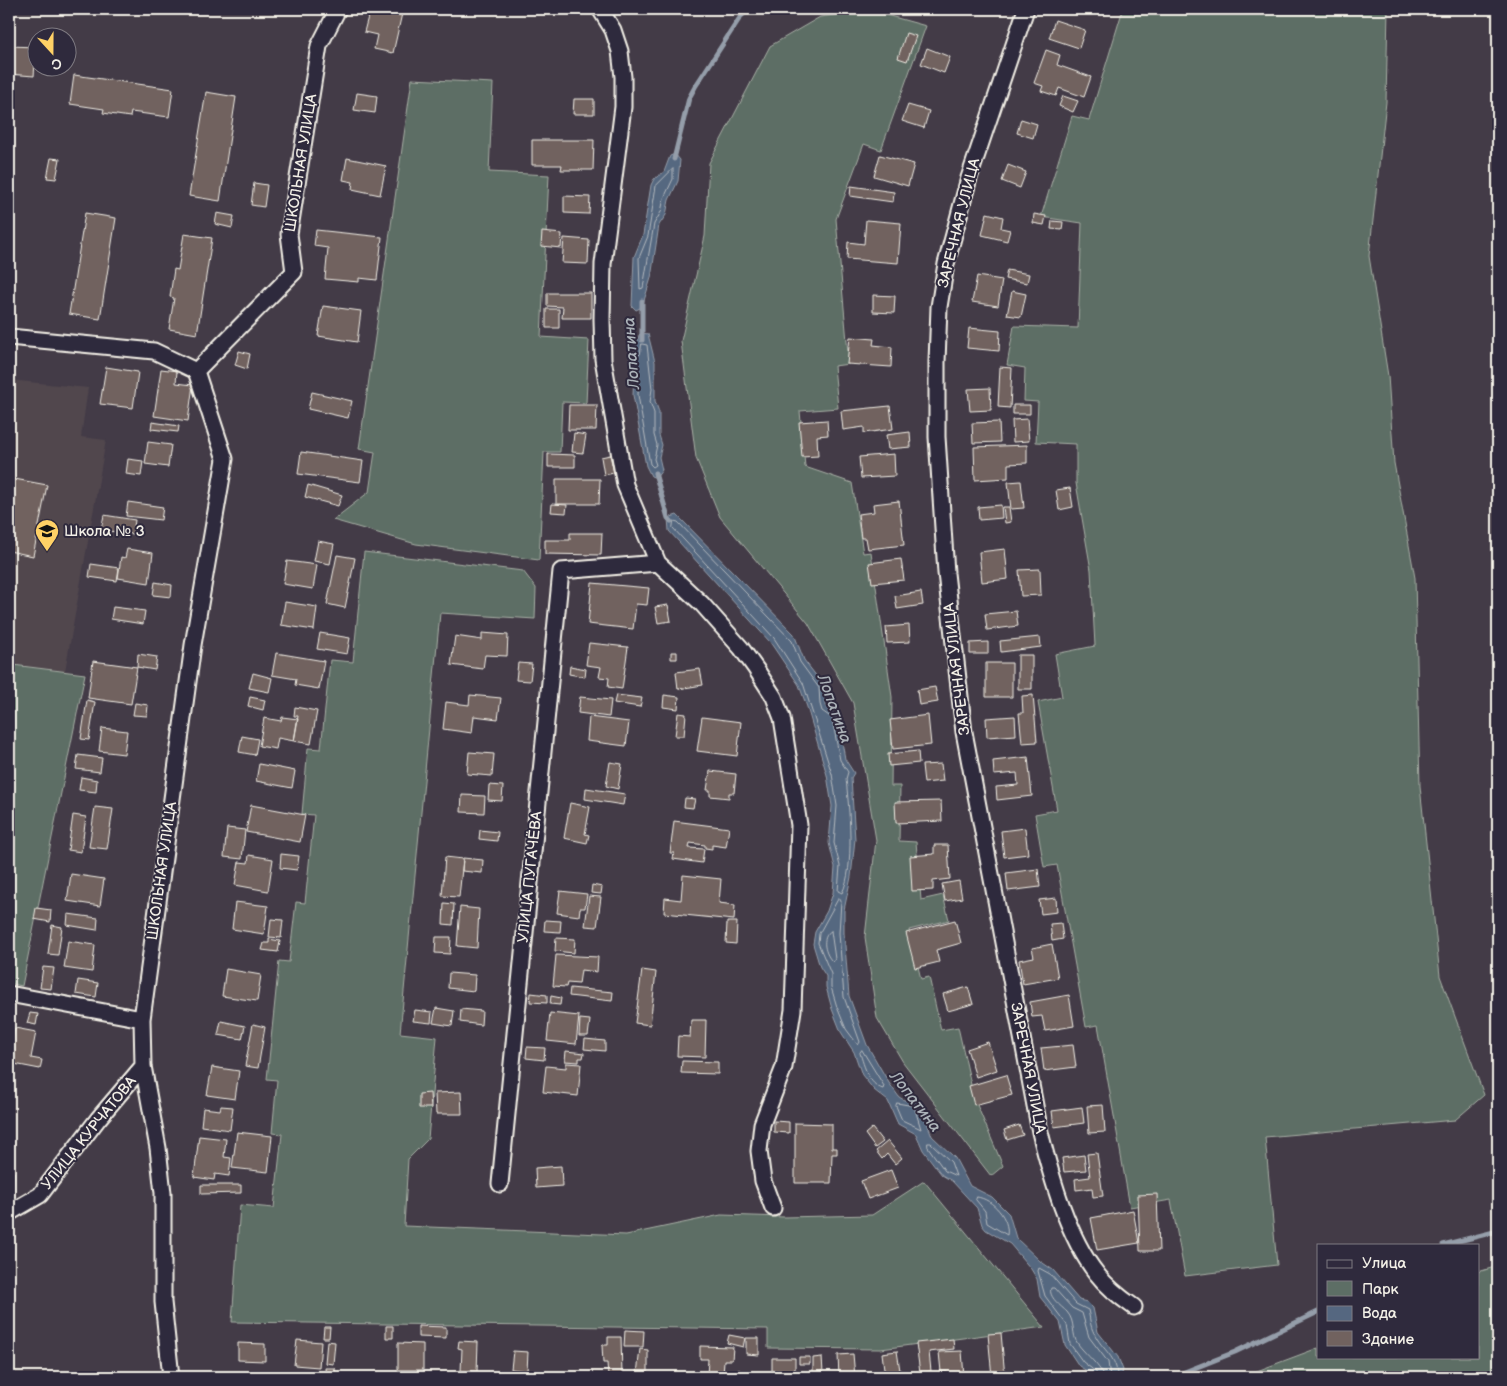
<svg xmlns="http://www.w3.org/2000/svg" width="1507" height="1386" viewBox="0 0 1507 1386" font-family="'Balsamiq Sans',sans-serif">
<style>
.built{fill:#51474e}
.green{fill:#5d6e65;stroke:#a8b0a6}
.water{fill:#556780;stroke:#959eaa}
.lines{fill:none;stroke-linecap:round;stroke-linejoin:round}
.shore{stroke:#b4babe;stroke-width:1}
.stream{stroke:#959eaa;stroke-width:5}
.building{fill:#71625f;stroke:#f4f1e8}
.minor-casing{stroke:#f4f1e8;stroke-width:19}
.minor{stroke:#2f2a3d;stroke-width:15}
.labels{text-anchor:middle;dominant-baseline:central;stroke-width:4;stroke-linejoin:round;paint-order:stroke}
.street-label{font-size:15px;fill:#f4f1e8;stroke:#2f2a3d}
.poi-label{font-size:15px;fill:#f4f1e8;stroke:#2f2a3d;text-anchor:start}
.water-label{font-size:16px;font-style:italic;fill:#acb3b9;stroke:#2f2a3d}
</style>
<rect width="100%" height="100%" fill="#433b47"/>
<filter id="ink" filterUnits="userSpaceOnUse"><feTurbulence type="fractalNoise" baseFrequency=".02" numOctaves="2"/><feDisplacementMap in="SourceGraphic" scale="10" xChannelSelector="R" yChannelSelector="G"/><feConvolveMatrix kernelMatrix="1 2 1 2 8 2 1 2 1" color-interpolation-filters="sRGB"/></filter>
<g filter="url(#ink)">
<path class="built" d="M9 380 88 388 81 437 106 440 65 671 13 665 9 717Z"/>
<path class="green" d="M1123 9H1388L1386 102 1369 256 1388 376 1394 463 1415 578 1420 786 1440 976 1484 1095 1455 1120 1265 1137 1277 1265 1185 1276 1171 1200 1130 1207 1098 1025 1086 1027 1057 865 1044 867 1035 814 1057 810 1038 702 1062 697 1055 654 1095 646 1091 570 1076 483V444L1036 442 1038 402 1024 401 1025 368 1007 365 1014 326 1078 328 1082 223 1041 217 1072 116 1089 120Z
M868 10 926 26 881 150 864 144 836 219 849 364 834 366 838 408 800 411 805 467 852 483 863 553 871 552 892 697 891 786H900L899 841 916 842 921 900 943 895 949 920 909 930 921 979 929 977 941 1030 958 1027 974 1098 1003 1166 991 1176 903 1062 877 1018 865 937 876 840 853 703 808 623 720 517 696 458 681 341 705 236 709 163 770 46 820 17Z
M412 79 493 83 489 172 549 175 541 337 589 340 586 403 562 402 560 452H544L539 560 416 544 333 520 369 492 375 452 359 449Z
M364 552 523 571 536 588 535 619 440 613 400 1033 437 1037 428 1139 408 1159 404 1226 626 1235 721 1215 784 1217 872 1215 924 1181 1044 1327 881 1349 768 1348V1329L232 1322 240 1205 274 1208 282 1134 272 1133 277 1080 267 1079 279 961 289 962 296 902 305 903 314 815 302 814 308 748 321 749 330 660 353 662Z
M13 665 85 674 22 986 9 983V717Z
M1498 1266V1377H1241L1318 1348V1357H1478V1272Z"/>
<path class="water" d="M675 154 680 160 678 181 669 200 666 215 659 225 651 278 642 307 636 310 632 306 634 257 643 235 651 185 654 179 664 172 670 156Z
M642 333 648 334 655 362V401L659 412V435L662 445 659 457 662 470 656 478 651 476 646 466 633 395 634 371 629 360 635 352 639 335Z
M677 515 794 634 804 660 824 686 826 707 835 714 839 724 845 759 854 773 851 778 855 839 851 877 844 910V933L849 996 867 1045 889 1083 899 1097 904 1100H915L921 1106 932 1136 955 1158 970 1186 992 1197 1009 1214 1016 1238 1040 1261 1053 1270 1079 1300 1087 1302 1093 1308 1098 1332 1118 1357 1123 1370 1121 1377H1096L1079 1366 1065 1345 1060 1322 1040 1297 1037 1279 1031 1269 1010 1244 986 1230 982 1225 977 1208 952 1181 942 1175 923 1150 916 1134 898 1124 888 1101 874 1090 862 1075 854 1052 841 1032 832 1009 826 987V976L820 967 813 944 815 932 827 911 833 893 835 867 829 843 832 806 827 775 807 707 799 685 770 642 669 531 668 518Z"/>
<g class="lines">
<path class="shore" d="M673 169V179L664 198 661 212 654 224 643 288 640 289 639 258 648 236 656 186Z
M642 344 647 345 652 389 650 402 654 413V435L657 445 654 459 656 465 653 467 650 464 638 395 639 370 635 360 640 354Z
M674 521 678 522 792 641 800 662 819 688 820 704 822 711 832 718 840 760 848 772 846 779C849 807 855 868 842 893L838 891 840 866 834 843 837 806 832 774 803 683 774 638 673 528Z
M839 898 841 901 839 933 844 997 860 1042 858 1045 846 1029 837 1007 831 987V974L818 943 819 934Z
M831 931 835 959 833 962C825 955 820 937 831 931Z
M862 1050 884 1086 883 1089C869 1085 864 1066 860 1053Z
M897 1103 914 1106 921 1129 902 1120 896 1106Z
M928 1143H931L951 1162 956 1176 945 1171 928 1147Z
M977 1197C993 1199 1010 1219 1007 1235L987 1223 985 1211 976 1200Z
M1097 1377 1096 1372 1083 1362 1070 1344 1067 1325 1045 1296 1038 1271 1039 1268 1050 1274 1076 1304 1088 1310C1090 1318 1090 1326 1094 1333 1102 1350 1118 1357 1117 1377
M1103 1377C1103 1368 1085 1354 1078 1344 1071 1335 1076 1322 1067 1312 1061 1306 1048 1297 1051 1288H1054L1072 1308 1082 1313 1089 1337 1108 1362 1110 1377"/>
<path class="stream" d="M674 159 689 98 695 87 741 16 749 9
M642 340V301
M655 473 668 518 671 521
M1443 1245 1498 1231
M1172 1377 1235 1352 1318 1312"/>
</g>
<path class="building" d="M370 9H403L393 53 374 49 377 35 364 32Z
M1055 20 1085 30 1079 48 1049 38Z
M906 33 916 36 907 61 898 58Z
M9 46 36 47 34 76 9 74Z
M927 48 950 57 944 73 921 64Z
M1046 50 1060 55 1057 65 1091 77 1084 97 1059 88 1056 96 1041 91 1043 86 1034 83Z
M74 75 173 89 169 117 131 112 130 117 103 113 104 109 70 104Z
M9 83 13 84 9 129Z
M206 92 236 97 220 201 189 196Z
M357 93 377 96 375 113 354 110Z
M1063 96 1078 101 1073 112 1059 106Z
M574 99H594V114H573Z
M908 105 929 111 924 128 902 121Z
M1021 119 1037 124 1033 138 1017 133Z
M532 140H594L593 170H561L562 165H532Z
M880 155 914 164 908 186 874 176Z
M51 158 60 159 56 179 47 178Z
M347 158 386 166 380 195 352 189 353 182 343 180Z
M1008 165 1026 172 1020 188 1002 181Z
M254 183 267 185 264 207 251 205Z
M851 186 894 192 893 202 850 196Z
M564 196 590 197 589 214 564 213Z
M85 213 116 218 100 319 69 314Z
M217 213 234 216 232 228 215 224Z
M987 213 1003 217 1001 228 1010 230 1007 241 982 235Z
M1034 214 1046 216 1044 225 1033 223Z
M866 220 901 223 898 263 847 259 848 242 864 244Z
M1052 221 1063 222 1062 230 1051 229Z
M316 230 382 237 377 280 359 278V282L325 279 328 248 314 246Z
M542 232 562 234 561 248 541 246Z
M184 234 212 238 197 334 169 329 174 298 170 297 174 269 178 270Z
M564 238 589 240 588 264 562 263Z
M1007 270 1029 274 1027 283 1005 279Z
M977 276 1002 280 998 306 972 302Z
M1012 291 1026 294 1021 317 1007 315Z
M547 293H591V318H562L563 307 547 306Z
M873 295 895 296 894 313 873 312Z
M323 306 361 311 357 342 318 336Z
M546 309H559V328H546Z
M969 328 1000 331 999 351 967 348Z
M850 337 874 339 873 345 892 347 891 367 847 364Z
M239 351 250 354 247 369 235 365Z
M106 367 138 372 133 408 100 404Z
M1000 367 1012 368 1010 408 998 407Z
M161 369 177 371 176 383 193 385 188 421 154 416Z
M990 388 991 410 970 411 968 389Z
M312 392 352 401 348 418 308 409Z
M569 405H597L596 430H568Z
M1013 405H1030V414H1013Z
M890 406 893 429 864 433V427L843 430 841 411Z
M1027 419 1029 441 1013 442 1012 420Z
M827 420 828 435 817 436 818 456 802 457 799 422Z
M152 422 179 426 178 432 151 429Z
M999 422 1000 442 973 443 972 423Z
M910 432 911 447 888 449 886 435Z
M574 433 586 435 583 453 572 452Z
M148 442 171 445 168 467 145 464Z
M1027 445V463L1008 464V478L975 480 974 447Z
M301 452 363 461 360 482 298 474Z
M548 454 575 455V467H548Z
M894 454 895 476 861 478 859 457Z
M610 455 614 473 604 475 601 457Z
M128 459 143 461 141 476 126 474Z
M9 478 47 485 33 556 9 551Z
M556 479H600L599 504H556Z
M1021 481 1024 508 1011 509 1008 482Z
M308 485 342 495 338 506 305 497Z
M1070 488 1073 507 1059 510 1056 490Z
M899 501 904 545 868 549 866 538H861L858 514 874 512 873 504Z
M128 502 163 507 161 520 126 516Z
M552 504 567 505 566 513 551 512Z
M1001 505 1002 518 979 520 978 507Z
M1003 507H1009L1011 522 1005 523Z
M104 515 135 520 133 534 101 530Z
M570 533H602L601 555 545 554V540H570Z
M318 541 334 544 330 564 314 561Z
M127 549 153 553 149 583 118 578 121 557 125 558Z
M1005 549 1008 579 982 582 979 552Z
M337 555 355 558 345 608 327 604Z
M901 559 904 580 872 583 869 563Z
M287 561 317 565 313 589 283 584Z
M91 564 119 568 117 581 89 577Z
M1040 569 1041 595 1021 596 1019 570Z
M155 582 172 585 171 597 153 595Z
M592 583 649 588 647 605 636 604 633 629 588 624Z
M921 592 923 605 897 609 895 596Z
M285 602 317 607 314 630 281 625Z
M668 605 671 621 658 623 655 607Z
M113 607 145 611 143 624 111 619Z
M1016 611 1018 626 987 630 985 614Z
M909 625 910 642 887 643 886 627Z
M320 633 350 638 347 654 317 649Z
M482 633 508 635 507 656 485 655 483 669 451 665 455 636 482 640Z
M1040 637 1041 647 1001 652 1000 641Z
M988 642V654H970V643Z
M589 643 628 647 622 689 608 687 609 678 599 677 601 667 586 665Z
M671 652H677V659H671Z
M276 653 324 661 319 689 295 685 296 679 272 675Z
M138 654 157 657 155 670 137 667Z
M1018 655H1032V689H1018Z
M93 661 137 667 131 704 88 698Z
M518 663 532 664 530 681 516 680Z
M986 663H1012V697H986Z
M570 666 586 669 585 677 569 674Z
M700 669 703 685 678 689 676 672Z
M253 673 272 678 269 692 249 688Z
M935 687 938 702 919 705 917 690Z
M470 695 501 698 498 719 474 716 472 733 443 729 446 702 469 705Z
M616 695 642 698 640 707 614 703Z
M664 695 679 697 678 709 663 707Z
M1033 695 1037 742 1022 743 1019 713H1023L1022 696Z
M250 697 265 700 263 710 248 706Z
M580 697 611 700 609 717 578 713Z
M87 700 95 702 89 740 81 739Z
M135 703 148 705 147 716 133 715Z
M295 707 317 711 311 744 294 741 298 716H294Z
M678 713 686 714 684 736H675Z
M928 715 931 745 893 749 890 720Z
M1015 716 1016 735 987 737 986 718Z
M282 717 298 719 294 741 278 738 276 749 259 746 264 718 281 721Z
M589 717 629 722 626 746 587 741Z
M702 717 741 722 737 756 697 751Z
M102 728 127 731 124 754 99 751Z
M242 736 258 739 255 755 239 752Z
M918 751 919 763 889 766 888 754Z
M469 752 494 754 492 776 467 774Z
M78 755 102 758 100 772 76 769Z
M1028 757 1032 796 997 800 996 787 1018 785 1017 773 994 775 993 761Z
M610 762 622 764 618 789 606 786Z
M259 764 295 771 292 788 256 781Z
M941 764 943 781 924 783 922 765Z
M710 771 736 774 734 793H729V798L710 796V790H707Z
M81 777 97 780 96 792 79 790Z
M489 785 503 786 502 801 488 800Z
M586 788 625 794 623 805 585 799Z
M462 795 485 796 484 813 461 812Z
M685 798 695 799 693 808 684 807Z
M941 801 942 821 896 823 895 802Z
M570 803 590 807 585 834 589 835 587 843 564 838Z
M251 805 305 815 300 842 246 832Z
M95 807 113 809 107 849 89 847Z
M73 815 86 817 81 852 68 850Z
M674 821 729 828 726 847 712 845V849L705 848V845L690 843 689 848 704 849 702 863 673 859 674 853H670Z
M227 828 245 830 242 859 224 857Z
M1025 828 1028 854 1004 857 1001 831Z
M480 830 498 832 497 841 479 839Z
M934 845H948L950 879 933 881V890L912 891 910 856 934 854Z
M281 854 299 856 297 870 280 868Z
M249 855 273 859 268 891 235 885 239 862 248 863Z
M445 857 463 859 459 897 442 896Z
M463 858 483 860 482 873 462 871Z
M1038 869 1040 887 1008 891 1006 873Z
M71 874 104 879 100 906 67 901Z
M683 875 721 879 719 903 735 905 734 920 664 913 665 898 681 900Z
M959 881 962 898 945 901 942 884Z
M592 885 602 887 601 894 591 893Z
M560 891 587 894 585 908H580L579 916 557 913Z
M589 896 601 897 597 927 585 926Z
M1056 898 1057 912 1041 914 1039 900Z
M235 902 268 906 264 934 232 929Z
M444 903 454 904 453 925 443 924Z
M460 907 479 909 477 948 457 946Z
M36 908 51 910 50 922 34 919Z
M68 914 98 918 97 930 67 925Z
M271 919 283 920 281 938 269 937Z
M545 920 561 921 560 932 544 931Z
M955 920 961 943 936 950 939 962 915 968 906 933Z
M727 922H737L736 944 726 943Z
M1061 923 1063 939 1052 941 1050 924Z
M52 925 62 927 58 955 48 954Z
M436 937H451L450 954 435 953Z
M556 938 575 939 574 953 555 951Z
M269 939 280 941 278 952 262 950 264 943H269Z
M68 941 95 945 92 972 64 968Z
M1052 944 1058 978 1023 984 1019 960 1034 957 1032 948Z
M556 955 598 957 597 972 581 970 579 984 567 983 566 987 553 986Z
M43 967 54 968 51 989 40 988Z
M226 969 261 975 257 1001 222 996Z
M642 970 656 972 650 1025 635 1023Z
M449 973 475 975 474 991 448 988Z
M78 980 98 983 96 997 76 994Z
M968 987 973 1004 948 1011 943 994Z
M570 988 613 992 612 1001 569 996Z
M531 993 547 995V1003L530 1002Z
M1069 995 1074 1026 1045 1031 1042 1016 1032 1017 1030 1002Z
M551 996 561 998 560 1005 550 1004Z
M436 1008 454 1011 452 1026 433 1023Z
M461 1009 482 1011 481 1025 460 1022Z
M415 1010 432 1012 431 1023 413 1021Z
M30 1013 38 1014 36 1025 27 1023Z
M550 1013 579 1016 576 1044 547 1041Z
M580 1019 590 1020 588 1036H579Z
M691 1020H706L705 1057 677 1056 678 1036 690 1037Z
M221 1021 245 1026 242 1039 218 1035Z
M253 1024 265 1027 258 1068 245 1066Z
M15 1028 36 1032 31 1058 42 1060 40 1069 9 1063Z
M585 1039 605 1041V1051L584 1049Z
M988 1042 997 1070 976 1077 967 1049Z
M1073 1045 1076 1067 1044 1071 1041 1048Z
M527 1047 545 1048 544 1060 526 1058Z
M566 1051 584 1053 583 1058H579V1062L565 1061Z
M682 1061 718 1062V1074L681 1073Z
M566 1063 581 1064 578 1096 543 1092 546 1066 566 1068Z
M212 1067 239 1071 235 1099 207 1095Z
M1006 1075 1012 1095 974 1105 969 1086Z
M461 1092 462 1114H436L435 1093Z
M430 1093 431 1108H419V1094Z
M1103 1105 1105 1132 1089 1133 1087 1106Z
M221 1106 233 1107 230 1130 201 1126 203 1108 220 1110Z
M1082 1107 1084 1123 1054 1127 1052 1111Z
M774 1121 789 1122V1133L774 1132Z
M795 1123 832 1124V1148H837V1154H832L831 1183H795Z
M1019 1125 1023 1135 1007 1140 1004 1130Z
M872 1128 883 1142 875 1148 865 1134Z
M237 1132 272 1136 268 1172 232 1168Z
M199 1136 226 1139 224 1157 231 1158 229 1176 215 1174 214 1180 194 1177Z
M888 1141 902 1158 895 1164 887 1154 882 1159 876 1151Z
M1097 1153 1103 1196 1093 1197 1092 1188 1076 1190 1075 1179 1090 1177 1087 1154Z
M1084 1155 1086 1170 1064 1172 1062 1158Z
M561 1166 562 1186 536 1188 535 1168Z
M891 1170 898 1188 868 1199 861 1181Z
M9 1172H14L13 1201H9Z
M201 1185H241V1193L201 1194Z
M1157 1194 1159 1251H1140L1138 1195Z
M1133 1210 1139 1243 1097 1250 1091 1218Z
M386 1326H393V1338H386Z
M418 1326 446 1327V1338L418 1337Z
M324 1327H330L329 1338H323Z
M625 1330 644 1331 643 1347H624Z
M1001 1333 1005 1377H992L988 1334Z
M729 1335 745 1338 743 1347 727 1343Z
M608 1337H621L622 1375 608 1376 607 1363H603L602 1345H608Z
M746 1338H759V1355L746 1354Z
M953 1339 954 1349 929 1352 931 1371 920 1373 916 1343Z
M297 1340 321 1342 319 1367 294 1365Z
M327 1341 335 1342 333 1364 325 1363Z
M459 1341 478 1342 477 1372 461 1371 462 1349 458 1348Z
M238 1343 265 1344V1361L238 1360Z
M398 1343 423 1344V1370H398Z
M700 1346 733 1347 732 1360H724L723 1377H707L708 1359H700Z
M640 1349 648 1350V1375L637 1374Z
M513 1351 528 1352 527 1371 511 1369Z
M897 1351 901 1377H885L882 1353Z
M962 1351 964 1377H947V1372H941L939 1352Z
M853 1354 855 1377H839L838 1355Z
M799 1357H810V1364H799Z
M822 1357 823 1373H813V1358Z
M772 1358H795V1377H772Z
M325 1368H335L336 1377H326Z
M733 1370H740V1377H732Z"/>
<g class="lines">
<g class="minor-casing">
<path id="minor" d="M600 9 613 30 620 51 623 77V107L603 264 602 319 603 359 625 485 658 563 702 604 741 648 756 669 774 697 782 718 799 825 793 1010 784 1067 762 1124 759 1151 763 1181 773 1208
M1026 9 969 178 946 264 939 307 937 362V437L946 573 964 732 1040 1132C1051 1176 1068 1238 1097 1274 1107 1287 1121 1298 1134 1307
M9 337 154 351 196 371
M9 994 142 1019
M500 1184 561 571 658 563
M9 1213 40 1195 98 1119 143 1066
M171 1377 163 1302V1193L158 1148 143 1066 142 1019 193 645 225 459 196 371 294 272 289 234 319 46 338 9"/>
</g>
<use href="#minor" class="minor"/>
</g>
</g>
<defs>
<g id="school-pin" transform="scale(1.25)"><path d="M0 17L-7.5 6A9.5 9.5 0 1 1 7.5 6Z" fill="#ffd166" stroke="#2f2a3d"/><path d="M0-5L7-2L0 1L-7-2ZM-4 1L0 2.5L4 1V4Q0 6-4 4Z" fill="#111"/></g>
</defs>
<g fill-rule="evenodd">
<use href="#school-pin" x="47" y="531"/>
</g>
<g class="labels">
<g class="street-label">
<text transform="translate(301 163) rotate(-81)">ШКОЛЬНАЯ УЛИЦА</text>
<text transform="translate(959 223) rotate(-76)">ЗАРЕЧНАЯ УЛИЦА</text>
<text transform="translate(957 669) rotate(-97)">ЗАРЕЧНАЯ УЛИЦА</text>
<text transform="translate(162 871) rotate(-82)">ШКОЛЬНАЯ УЛИЦА</text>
<text transform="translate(530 877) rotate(-84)">УЛИЦА ПУГАЧЁВА</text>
<text transform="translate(1028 1068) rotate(79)">ЗАРЕЧНАЯ УЛИЦА</text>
<text transform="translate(89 1133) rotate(-51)">УЛИЦА КУРЧАТОВА</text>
</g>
<g class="poi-label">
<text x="64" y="531">Школа № 3</text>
</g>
<g class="water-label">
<text transform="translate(632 353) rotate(-94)">Лопатина</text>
<text transform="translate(834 709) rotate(70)">Лопатина</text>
<text transform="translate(915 1102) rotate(52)">Лопатина</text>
</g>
</g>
<rect width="1507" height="1386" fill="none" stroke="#2f2a3d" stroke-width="30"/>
<rect x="15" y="15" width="1477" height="1356" fill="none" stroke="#f4f1e8" stroke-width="2" filter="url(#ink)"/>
<rect x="1317" y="1244" width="162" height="115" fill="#2f2a3d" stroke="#7e7a81"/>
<rect x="1327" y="1260" width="25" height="8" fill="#2f2a3d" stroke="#7e7a81"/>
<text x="1362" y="1268" font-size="15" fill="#f4f1e8">Улица</text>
<rect x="1327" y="1281" width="25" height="15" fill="#5d6e65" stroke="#7e7a81"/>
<text x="1362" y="1294" font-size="15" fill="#f4f1e8">Парк</text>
<rect x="1327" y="1306" width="25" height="15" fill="#556780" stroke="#7e7a81"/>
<text x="1362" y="1318" font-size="15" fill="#f4f1e8">Вода</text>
<rect x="1327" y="1331" width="25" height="15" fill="#71625f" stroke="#7e7a81"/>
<text x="1362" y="1344" font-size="15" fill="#f4f1e8">Здание</text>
<g transform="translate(52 52) rotate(159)"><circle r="24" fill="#2f2a3d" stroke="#7e7a81"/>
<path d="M0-4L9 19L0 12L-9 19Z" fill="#ffd166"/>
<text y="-8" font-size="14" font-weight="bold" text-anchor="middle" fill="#f4f1e8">С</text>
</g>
</svg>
